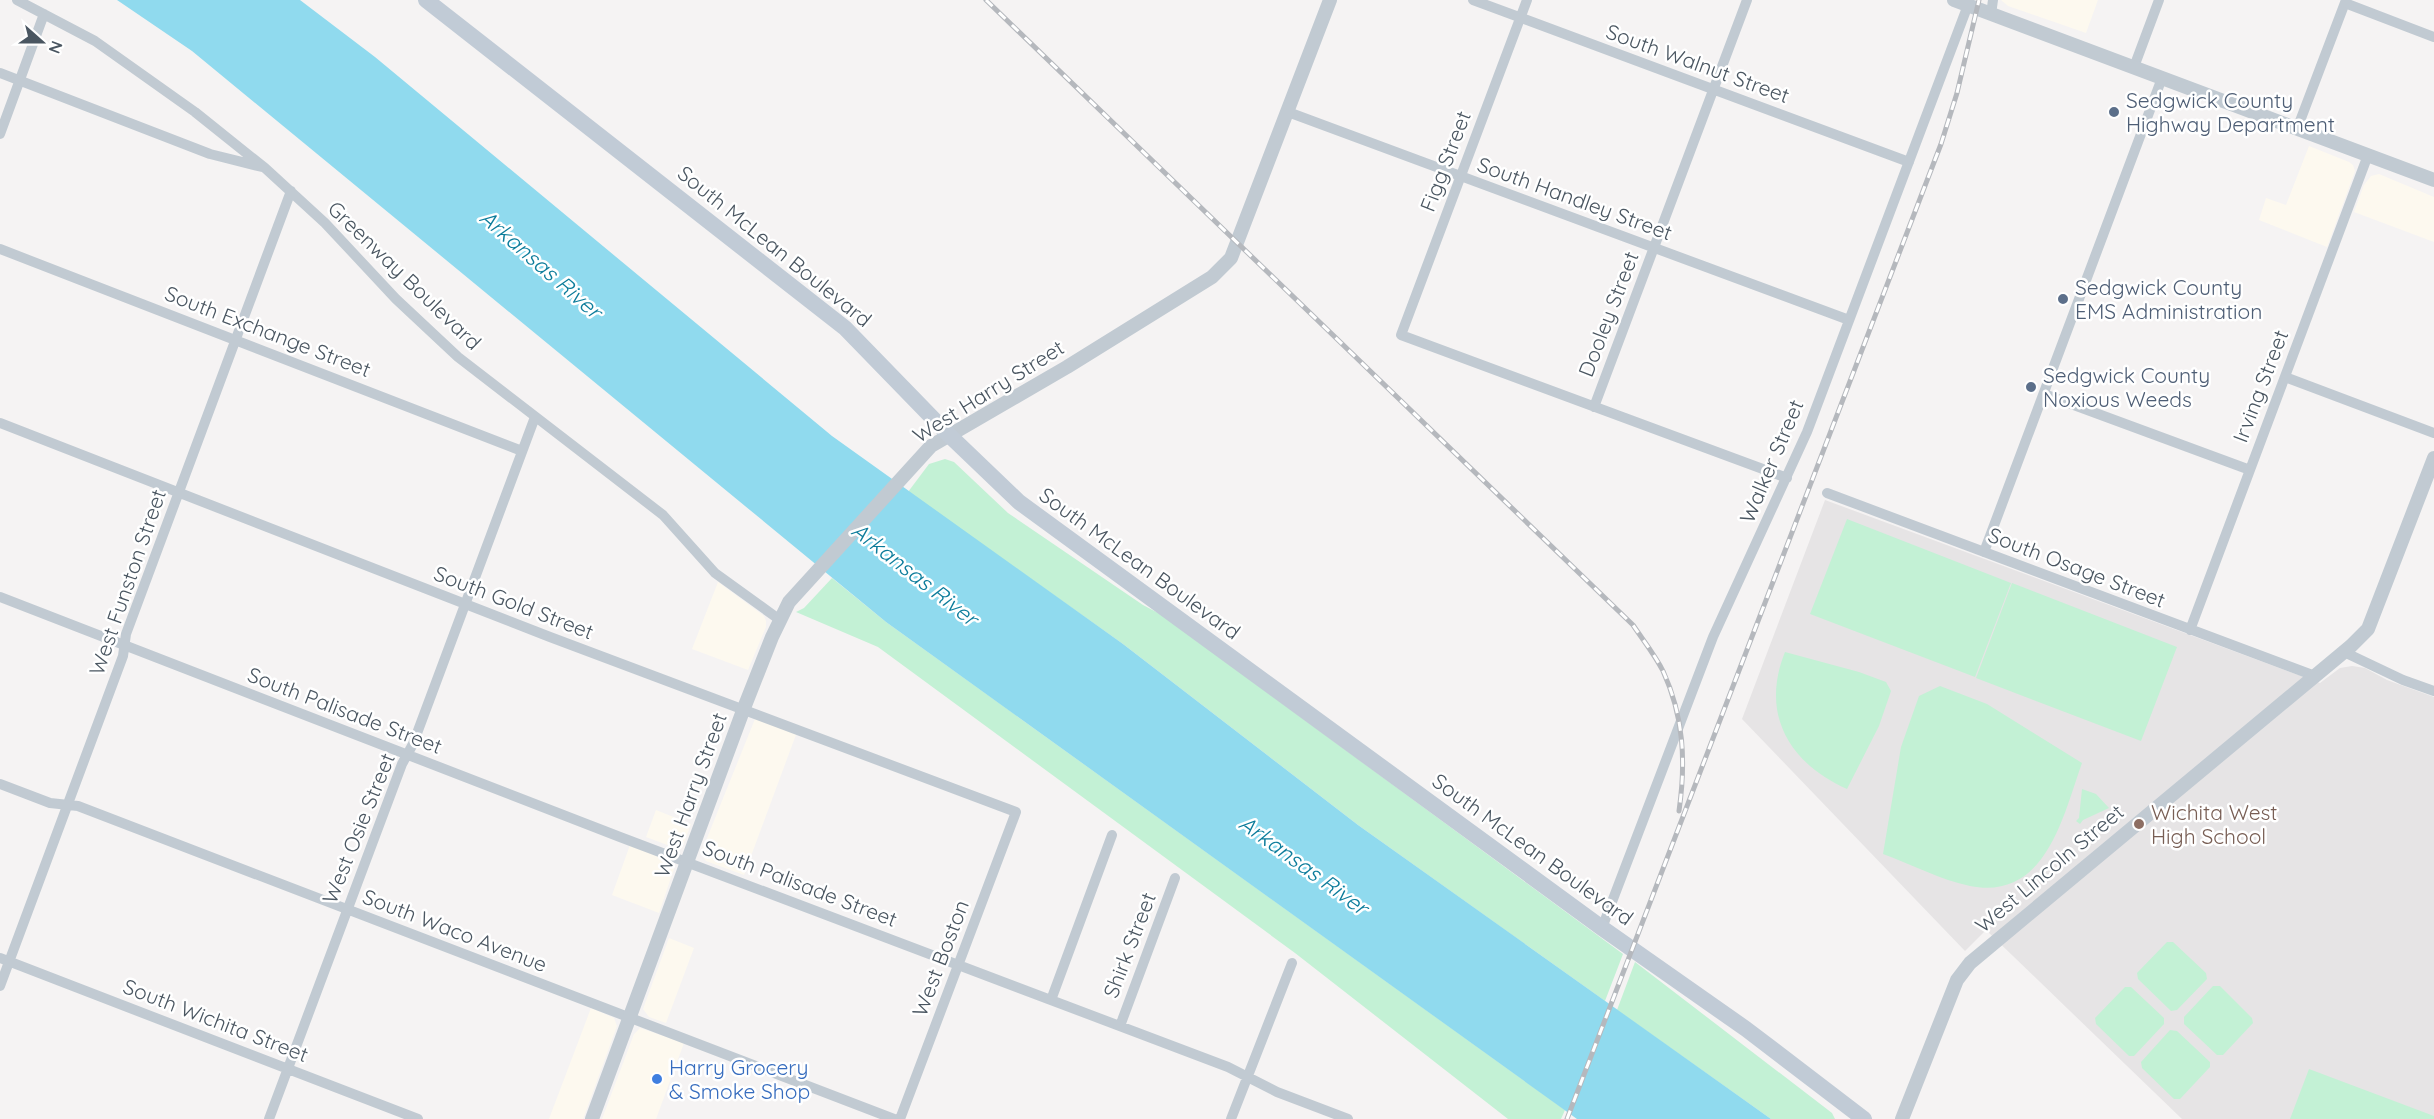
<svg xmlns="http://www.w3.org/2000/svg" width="2434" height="1119" viewBox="0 0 2434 1119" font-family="Quicksand,sans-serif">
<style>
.commercial{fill:#fdf9ef}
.education{fill:#e6e4e5}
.green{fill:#c3f1d5}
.water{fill:#90daee}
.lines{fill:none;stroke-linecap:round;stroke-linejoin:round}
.minor{stroke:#c1cad2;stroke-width:10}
.tertiary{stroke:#c1cad2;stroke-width:14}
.secondary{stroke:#c1cbd6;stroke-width:16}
.rail-casing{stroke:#b5b8bd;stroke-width:5}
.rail{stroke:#fff;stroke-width:3;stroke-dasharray:9;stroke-linecap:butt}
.service-dot{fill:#5c6f8a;stroke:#fff;stroke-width:2}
.education-dot{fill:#8d6e63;stroke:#fff;stroke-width:2}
.shop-dot{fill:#3f7fe0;stroke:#fff;stroke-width:2}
.labels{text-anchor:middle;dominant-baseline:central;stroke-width:5;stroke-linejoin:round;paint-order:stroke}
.street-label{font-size:21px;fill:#4a5661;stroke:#fff}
.service-label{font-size:21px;fill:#4e5e75;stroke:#fff;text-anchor:start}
.education-label{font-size:21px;fill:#785e54;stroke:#fff;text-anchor:start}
.shop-label{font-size:21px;fill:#366cbe;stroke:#fff;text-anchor:start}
.water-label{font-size:22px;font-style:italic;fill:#0c7c9b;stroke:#fff}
</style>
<rect width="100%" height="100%" fill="#f5f3f3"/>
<path class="commercial" d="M2001 0H2098L2086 33 2008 6Z
M2309 146 2349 162 2353 165 2355 171 2327 247 2259 220 2266 198 2286 205Z
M2379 174 2434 197V242L2354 212 2364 185 2371 176Z
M718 582 764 616 766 621V627L748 670 692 649Z
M755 719 797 732 744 875 706 861 701 853Z
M656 810 691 824 682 848 678 849 646 837Z
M630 845 672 862 675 866 659 913 612 895Z
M669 938 694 948 666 1023 649 1017 643 1009Z
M591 1008 614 1018 617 1026 583 1119H549Z
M640 1028 684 1043 656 1119H602L634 1034Z"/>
<path class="education" d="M1825 500 2320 683 2340 668 2352 666 2365 668 2387 680 2434 697V1119H2182L1986 930 1965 951 1742 719Z"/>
<path class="green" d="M945 459 954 462 1008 513 1143 605 1162 615 1623 954 1605 1001 1358 825 1123 644 908 492 929 464Z
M1847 519 2011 583 1975 677 1810 614Z
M832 578 886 622 1565 1110 1561 1119H1508L1295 953 878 647 796 612 804 608Z
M2012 583 2177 647 2141 741 1976 678Z
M1785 652 1859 672 1886 682 1891 691 1879 726 1847 789C1789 763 1760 714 1785 652Z
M1940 686 1987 704 2082 763C2063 816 2046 901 1970 886 1941 880 1911 864 1883 854L1901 747 1919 696Z
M2082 789 2096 794 2109 808 2083 820 2080 824 2076 821 2079 818Z
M2167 942H2173L2206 973 2207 979 2177 1010 2171 1011 2138 979 2137 973Z
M1635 962 1832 1113 1835 1119H1771L1617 1010Z
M2213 986H2220L2252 1018 2253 1023 2223 1055H2217L2184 1024V1017Z
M2125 987H2131L2164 1018V1024L2134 1056H2129L2096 1024 2095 1018Z
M2170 1030 2177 1031 2210 1062V1067L2180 1099H2174L2142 1068 2141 1062Z
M2309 1069 2434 1116V1119H2290Z"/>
<path class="water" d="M117 0H300L375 57 832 436 1123 644 1358 825 1771 1119H1577L886 622 192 51Z"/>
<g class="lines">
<path class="minor" d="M17 0 95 41 195 112 265 168 325 223 396 299 458 357 663 515 715 573 780 620
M1473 0 1909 162
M1527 0 1401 335 1787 478
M2345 3 2434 37
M1991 14 1993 0
M2134 67 2159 0
M0 73 210 154 262 167
M1288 112 1849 320
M2297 129 2346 0
M0 134 44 14
M0 249 522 451
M2285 377 2434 433
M2044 394 2250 470
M1594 407 1747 0
M0 423 550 637 1016 812 900 1119
M1827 493 2315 676
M1984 552 2162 78
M0 597 620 837 1228 1067 1277 1092 1348 1119
M2190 630 2368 155
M2344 652 2403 680 2434 691
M0 784 50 803 78 806 894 1119
M1602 928 1713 637 1807 432 1968 5
M0 958 418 1119
M0 986 123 656 126 634 291 191
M1051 1000 1112 835
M1120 1026 1175 878
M269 1119 402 764 413 744 535 417
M1231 1119 1292 963"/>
<path class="tertiary" d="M1954 0 2434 180
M592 1119 744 708 772 637 789 602 931 446 1067 367 1212 277 1231 258 1330 0
M1902 1119 1957 980 1970 963 2351 646 2368 629 2434 458"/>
<path class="secondary" d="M426 0 845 328 949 435 1019 502 1602 928 1746 1029 1864 1119"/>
<g class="rail-casing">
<path id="rail" d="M986 0 1633 625C1643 640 1655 655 1663 671 1684 717 1686 762 1679 811
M1567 1119 1941 144 1957 93 1979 0"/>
</g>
<use href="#rail" class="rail"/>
</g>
<g class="service-dot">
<circle cx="2114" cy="112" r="6"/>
<circle cx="2063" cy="299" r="6"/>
<circle cx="2031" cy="387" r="6"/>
</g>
<circle class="education-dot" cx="2139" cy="824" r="6"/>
<circle class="shop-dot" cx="657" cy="1079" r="6"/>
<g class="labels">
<g class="street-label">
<text transform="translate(1698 63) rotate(20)">South Walnut Street</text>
<text transform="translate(1445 161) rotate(-69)">Figg Street</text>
<text transform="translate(1575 198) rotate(20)">South Handley Street</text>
<text transform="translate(775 246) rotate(39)">South McLean Boulevard</text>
<text transform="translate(405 275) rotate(44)">Greenway Boulevard</text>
<text transform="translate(1608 314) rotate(-69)">Dooley Street</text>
<text transform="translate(268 331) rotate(21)">South Exchange Street</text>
<text transform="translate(2260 386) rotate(-69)">Irving Street</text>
<text transform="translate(988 391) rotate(-32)">West Harry Street</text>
<text transform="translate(1771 461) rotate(-67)">Walker Street</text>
<text transform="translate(1140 563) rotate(36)">South McLean Boulevard</text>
<text transform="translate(2077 567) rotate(21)">South Osage Street</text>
<text transform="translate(127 582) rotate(-71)">West Funston Street</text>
<text transform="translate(514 602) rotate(21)">South Gold Street</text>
<text transform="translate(345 710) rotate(21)">South Palisade Street</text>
<text transform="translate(690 795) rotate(-70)">West Harry Street</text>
<text transform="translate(358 828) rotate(-68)">West Osie Street</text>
<text transform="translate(1533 849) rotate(36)">South McLean Boulevard</text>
<text transform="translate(2049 868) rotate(-40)">West Lincoln Street</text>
<text transform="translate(800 883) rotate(21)">South Palisade Street</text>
<text transform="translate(455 930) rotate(21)">South Waco Avenue</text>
<text transform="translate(1129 945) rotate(-69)">Shirk Street</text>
<text transform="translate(940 958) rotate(-69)">West Boston</text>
<text transform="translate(216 1020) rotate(21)">South Wichita Street</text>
</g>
<g class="service-label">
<text x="2126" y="100">Sedgwick County<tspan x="2126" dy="24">Highway Department</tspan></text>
<text x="2075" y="287">Sedgwick County<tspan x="2075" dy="24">EMS Administration</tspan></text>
<text x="2043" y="375">Sedgwick County<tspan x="2043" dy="24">Noxious Weeds</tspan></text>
</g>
<g class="education-label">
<text x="2151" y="812">Wichita West<tspan x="2151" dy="24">High School</tspan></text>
</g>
<g class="shop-label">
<text x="669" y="1067">Harry Grocery<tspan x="669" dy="24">&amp; Smoke Shop</tspan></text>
</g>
<g class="water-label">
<text transform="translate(541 264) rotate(41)">Arkansas River</text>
<text transform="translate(915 574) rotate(38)">Arkansas River</text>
<text transform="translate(1304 865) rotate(36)">Arkansas River</text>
</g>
</g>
<g transform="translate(42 42) rotate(111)" stroke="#ffffff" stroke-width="4.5" paint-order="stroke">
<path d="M0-4.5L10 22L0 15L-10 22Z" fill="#4a5661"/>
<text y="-9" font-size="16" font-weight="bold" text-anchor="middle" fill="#4a5661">N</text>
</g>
</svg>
